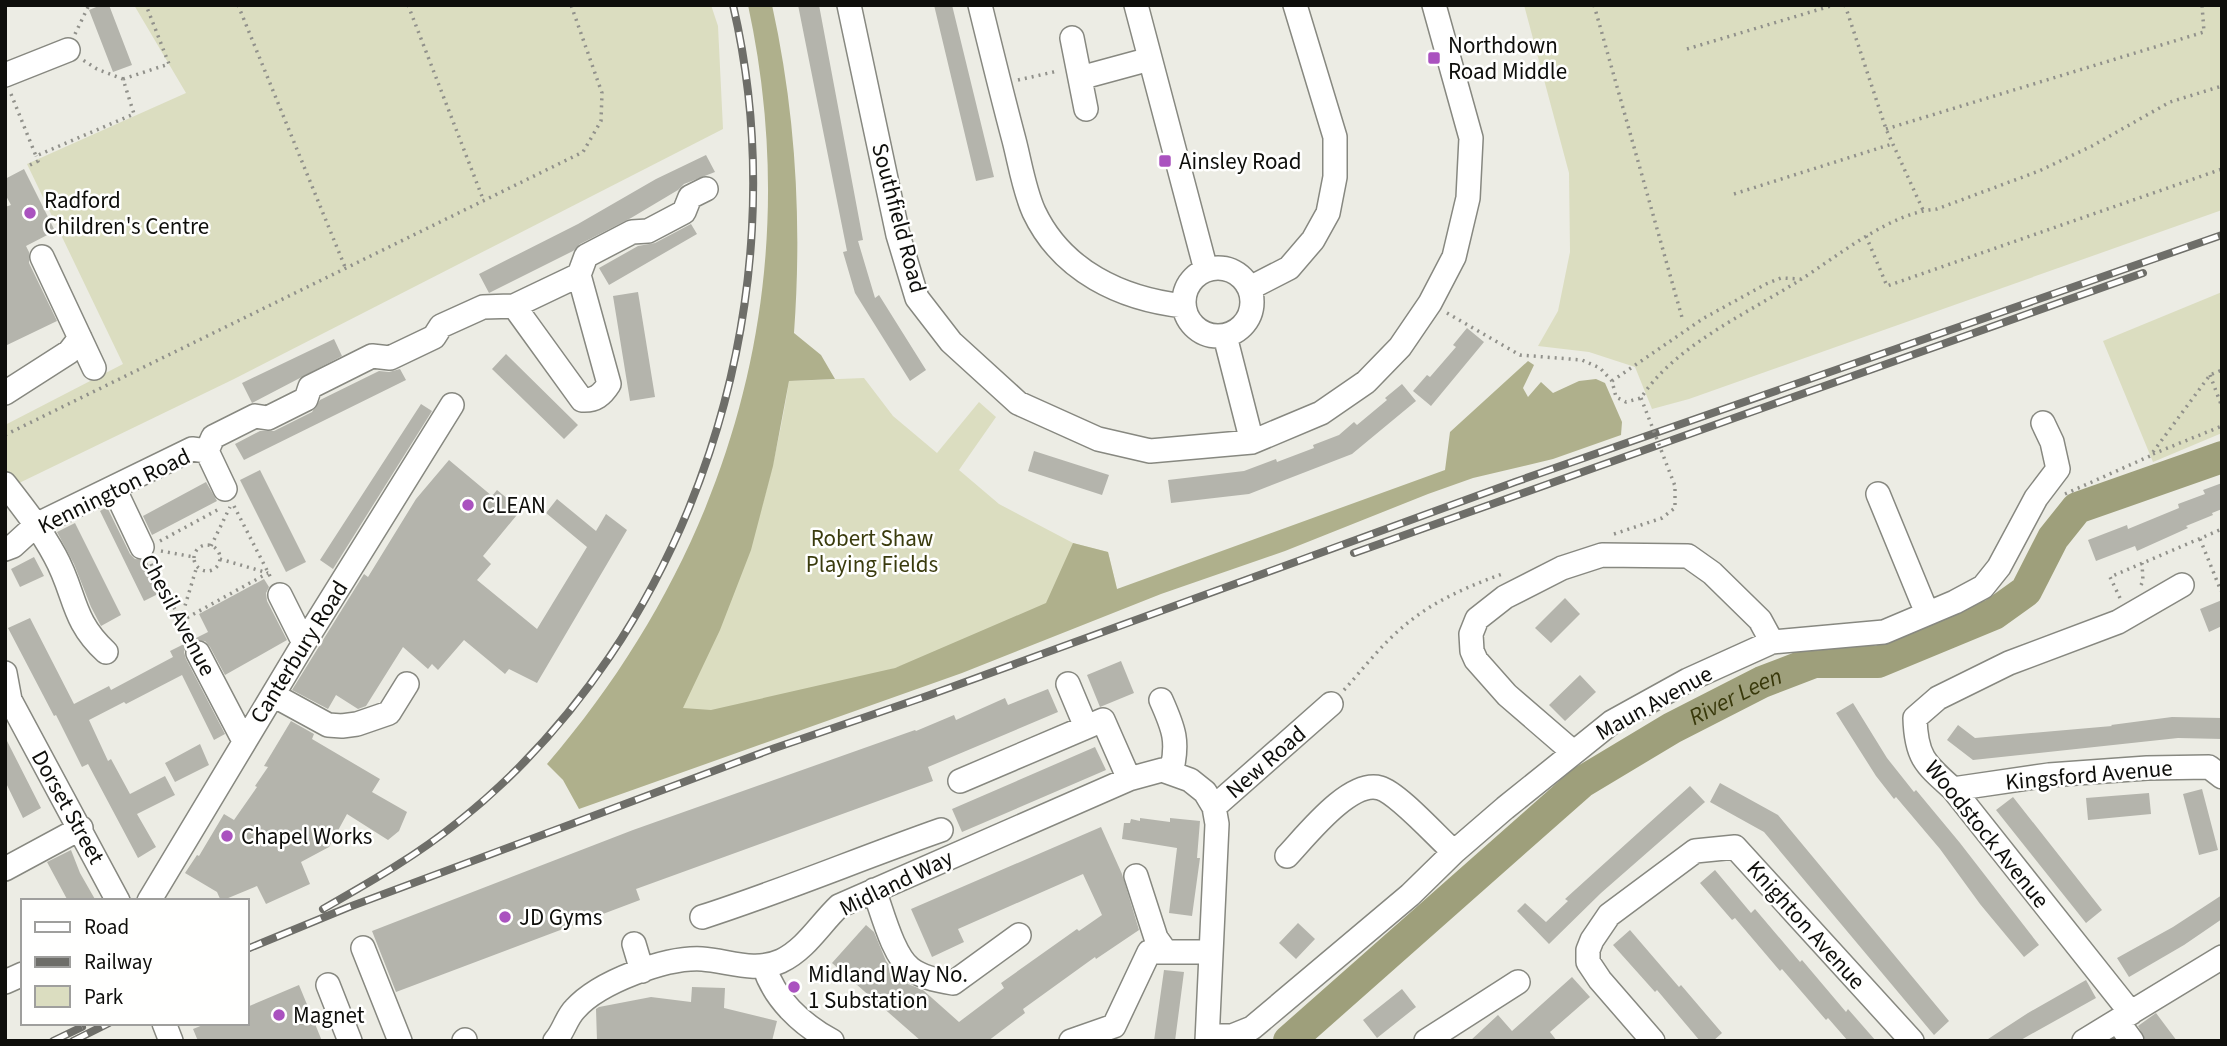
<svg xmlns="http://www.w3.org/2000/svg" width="2227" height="1046" viewBox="0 0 2227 1046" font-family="'Source Sans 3',sans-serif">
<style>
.green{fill:#dbddc0}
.forest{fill:#afb08c}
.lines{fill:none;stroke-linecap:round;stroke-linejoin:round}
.river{stroke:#9e9f7b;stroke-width:32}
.building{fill:#b4b4ac}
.minor-casing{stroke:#878880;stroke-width:26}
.path{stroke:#91918b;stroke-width:3.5;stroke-dasharray:2 5;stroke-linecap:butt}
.minor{stroke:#fff;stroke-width:23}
.rail-casing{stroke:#6e6e69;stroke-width:8}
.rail{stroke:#fffffe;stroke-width:5;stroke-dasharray:16;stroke-linecap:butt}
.path-bridge{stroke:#91918b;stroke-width:3.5;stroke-dasharray:2 5;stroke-linecap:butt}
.poi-dot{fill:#aa52bf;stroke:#fffffe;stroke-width:2.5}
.labels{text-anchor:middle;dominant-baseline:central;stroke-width:5;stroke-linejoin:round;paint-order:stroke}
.poi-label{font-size:23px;fill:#0e0e0b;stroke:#fffffe;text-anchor:start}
.street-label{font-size:23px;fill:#0e0e0b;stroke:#fffffe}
.park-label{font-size:23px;fill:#3a3b0d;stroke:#fffffe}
.water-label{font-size:24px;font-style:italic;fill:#39390b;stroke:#fffffe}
</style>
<rect width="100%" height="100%" fill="#ecece4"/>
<path class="green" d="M134 5H711L718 26 723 129 234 379 15 485 5 469V425L123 364 27 164 186 93Z
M1524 5H2222V210L1689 399 1652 409 1635 367 1589 352 1538 346 1558 311 1570 252 1569 173Z
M2222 292V433L2153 462 2103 341Z
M864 378 893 416 937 453 979 402 996 417 959 470 999 504 1073 543 1108 552 1117 589 895 668 661 745C728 628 768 514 789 381Z"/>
<path class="forest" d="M748 5H772C796 114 802 222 794 333L821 355 835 379 789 381 773 466 751 550 720 630 683 708 711 710 895 668 1046 603 1073 543 1108 552 1117 589 1445 470 1450 432 1528 361 1534 365 1523 388 1528 397 1541 382 1553 393 1579 381 1596 379 1605 383 1622 422 1621 435 1553 459 1473 478 1428 494 1285 551 1161 594 962 673 579 809 563 780 547 764C731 550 808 283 748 5Z"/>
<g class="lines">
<path class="river" id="s1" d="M1289 1041 1582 782 1672 728 1762 682 1814 662H1878L1994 614 2026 591 2053 538 2077 508 2222 457"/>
</g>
<path class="building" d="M101 5H109L132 65 113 72 89 10Z
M798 5H819L863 240 858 241 875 298 879 295 926 370 910 381 855 293 843 252 847 251Z
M934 5H952L994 177 976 181Z
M706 155 715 172 684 184 678 190 631 218 580 244 573 251 489 293 479 274 578 224 656 179Z
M24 169 55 231 26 246 29 252V263L57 321 5 346V207L11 205 5 194V179Z
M691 224 697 234 609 285 599 268 638 246 655 243Z
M638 292 655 397 630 401 613 296Z
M1467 328 1484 342 1431 406 1413 391 1427 375 1430 377 1456 347 1453 345Z
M334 339 342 356 252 403 242 383Z
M506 354 578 425 564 439 492 369Z
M400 369 406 380 244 460 235 444 260 431H274L312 412 320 400 379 371 389 372Z
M1402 384 1416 401 1352 454 1249 494 1171 503 1168 480 1244 471 1276 459 1277 462 1314 448 1313 445 1339 435 1354 422 1357 425 1387 400 1385 398Z
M421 404 432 411 333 569 320 560Z
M1034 451 1109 475 1102 495 1028 471Z
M449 460 492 496 497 490 521 510 483 556 491 564 477 580 537 629 587 547 546 513 557 499 596 531 606 514 627 530 537 683 509 669 505 674 464 640 438 670 432 664 428 669 403 647 366 706 358 709 336 695 328 709 292 690 364 574 368 577 416 499Z
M260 470 306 562 286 572 240 480Z
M206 482 217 501 152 535 143 516Z
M2222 483V509L2212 513 2213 515 2186 526 2188 528 2137 551 2135 546 2096 561 2088 540 2127 525 2128 529 2179 508 2178 504 2205 494 2203 490Z
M107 507 130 554 135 559 146 560 162 592 144 601 100 511Z
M75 523 121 615 101 626 91 607 74 564 57 532Z
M34 557 44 576 20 587 11 569Z
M264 579 269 587 266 593 267 601 287 640 225 675 210 647 205 641 192 640 187 645 184 652 186 659 225 734 214 740 182 675 126 704 124 702 89 720 108 761 111 759 130 794 165 776 175 795 137 814 156 847 138 858 88 764 82 767 56 715 54 716 8 628 30 618 74 704 109 686 111 690 173 657 170 651 208 632 199 614Z
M1565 598 1580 614 1551 643 1535 628Z
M2222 600V626L2209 632 2200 609Z
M1121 661 1134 693 1100 707 1087 675Z
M1580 675 1596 692 1565 721 1549 705Z
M1048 689 1058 712 928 767 933 781 636 889 640 900 396 992 372 931 633 830 915 730 916 731 954 715 956 720 1005 698 1008 705Z
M1853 703 1887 758 1914 792 1916 790 1960 843 2039 945 2024 957 1980 904 1940 849 1896 797 1894 799 1876 776 1836 713Z
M2172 717 2222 718V739L2178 738 1973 760 1947 740 1958 725 1975 738 2112 726 2111 725Z
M291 721 314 734 312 739 380 779 372 792 407 812 399 831 388 840 347 814 329 847 301 862 310 884 266 904 257 886 221 901 217 892 185 873 197 855 199 856 224 814 234 820 257 787 255 786 268 767 264 766Z
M5 737 41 808 23 818 5 781Z
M200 744 209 765 175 782 165 763Z
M1095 747 1106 770 962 832 952 809Z
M1720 783 1778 815 1949 1021 1934 1035 1764 832 1710 802Z
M1690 786 1705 802 1601 893 1549 944 1517 911 1525 903 1546 922 1568 901 1565 899Z
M2202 789 2218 850 2199 855 2183 794Z
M2149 793 2151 814 2088 820 2086 798Z
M2013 797 2102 910 2086 923 1996 810Z
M1140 818 1170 822V818L1200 821 1197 858H1200L1192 916 1169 913 1177 848 1122 839 1124 823H1130L1131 819 1140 821Z
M1101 827 1122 874 1139 930 1096 959 1095 957 1023 1009 1025 1013 988 1041H921L832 963 866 925 874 932 886 961 895 973 908 984 923 990 959 1022 1004 988 1001 983 1077 929 1079 931 1102 915 1083 874 958 929 964 942 932 957 911 909Z
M71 850 80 873 96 901H68L47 862Z
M1715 870 1751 913 1755 909 1800 962 1802 960 1846 1012 1848 1009 1876 1041H1848L1828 1018 1826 1020 1782 969 1780 971 1735 918 1732 920 1700 883Z
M2222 895V919L2184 945 2129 977 2117 958 2173 927Z
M1298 923 1315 939 1296 959 1279 943Z
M1630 930 1679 987 1681 985 1722 1033 1713 1041H1700L1657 990 1655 992 1613 945Z
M1164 970 1184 972 1175 1041H1154Z
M1572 977 1590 997 1550 1032 1557 1041H1470L1498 1015 1512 1031Z
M2086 980 2096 998 2019 1041H1985L2028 1013Z
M299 985 322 1041H198L193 1029 208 1023H247V1007Z
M692 987 725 988 724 1008 777 1021 772 1041H597L596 1009 599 1007 651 997 691 1002Z
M1402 989 1416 1007 1377 1038 1363 1020Z
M2156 1013 2177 1041H2146L2138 1026Z"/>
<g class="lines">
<g class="minor-casing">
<path id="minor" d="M849 5 898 235 917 298 951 342 1018 403 1098 439 1150 451 1252 442 1321 413 1366 382 1400 347 1430 303 1454 257 1468 198 1471 138 1434 5
M980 5C991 50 1002 95 1014 140 1020 163 1024 190 1034 212 1062 271 1121 299 1184 306
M1136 5 1206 270
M1072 38 1086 109
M5 75 68 50
M1080 78 1150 59
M42 257 94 368
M1184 302a34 34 0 1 1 68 0a34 34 0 1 1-68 0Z
M1250 288 1289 268 1313 240 1328 213 1335 177V137L1295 5
M514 306 582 400C595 401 602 395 609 384L579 275
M1225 336 1252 442
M5 393 69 352 80 338
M207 451 225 489
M5 484C23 507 41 530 55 556 76 594 71 620 106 652
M114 488 142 547
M1878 494 1927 613
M5 549 13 546 36 525 192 449 207 451 213 437 255 416 268 418 306 399 310 387 372 356 390 358 434 337 441 326 483 307 514 306 579 275 586 256 632 232 648 231 684 212 690 197 706 189
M280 595 304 643
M198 653 244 741
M5 673 10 700 118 901
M1068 684 1086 727
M273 695 328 725 342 726 357 724 389 713 407 684
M1161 700C1174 729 1179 742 1171 773
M1573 752 1507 695 1476 660 1472 651 1471 634 1477 619 1505 597 1562 568 1602 555 1688 556 1712 573 1760 620 1772 642
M960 781 1103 720 1129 779
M1953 789 2049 775 2147 768 2209 767 2222 777
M1214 807 1331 704
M1287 856C1306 836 1350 779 1380 788 1398 793 1438 838 1454 852
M5 869 81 828
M1136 876 1156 938 1166 952
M874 890C882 911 893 956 911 969 923 978 939 981 953 983L1019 935
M149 901 304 643 452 405
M702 917C783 891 861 858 941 830
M634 944 642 971
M363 948 400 1041
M764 966C774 999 802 1025 832 1041
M5 982 23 974
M328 985 350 1041
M2131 1013 1953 789C1925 764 1916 757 1915 718L1938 698 2009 663 2118 622 2182 585
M2118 1022 2132 1041
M164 1023 171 1041
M1208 1036H1232L1252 1028 1410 895 1454 852 1505 808 1612 722 1688 680 1772 642 1884 632 1955 602 1983 587 1999 567 2036 498 2058 469 2052 442 2043 423
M464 1041 465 1040
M555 1041C564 1031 566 1018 575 1009 599 982 666 957 702 959 729 961 754 973 781 961 806 949 820 924 839 906L1129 779 1162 770 1190 780 1205 792 1214 807 1217 824 1207 1041
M1071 1041 1114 1026 1149 952H1210
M1426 1041 1518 982
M1653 1041 1600 980 1588 962V950L1592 940 1609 915 1695 851 1735 847 1912 1041
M2084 1041 2222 957"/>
</g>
<path class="path" d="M238 5 345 267
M408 5 483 199
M1594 5 1683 321
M1845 5 1886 129 1923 210
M75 34 89 5
M1687 49 1834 5
M123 79 169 64 146 5
M1018 80 1058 71
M11 94 36 156 134 114 123 79 97 69 83 60
M1886 129 2204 32 2202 5
M30 165 38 161 36 156
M1734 194 1892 144
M1866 236 1887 286 2222 169
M1447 313 1520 355 1582 360 1600 368 1612 381 1616 397 1626 402 1641 398C1674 346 1748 313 1800 280 1838 256 1891 212 1937 209L2039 171 2092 146 2170 102 2222 86
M2210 375 2222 407
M1612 381 1704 318 1766 284 1781 278 1801 279
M5 435 583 152 601 121 602 93 571 5
M2153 454 2222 426
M2065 494 2150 456 2210 375 2222 370
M234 506 272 580
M1614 534 1662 518 1675 508V486
M2200 539 2221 591
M160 541 221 508
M194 558a13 13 0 1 1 26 0a13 13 0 1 1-26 0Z
M211 546 230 507
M161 551 194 557
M220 559 268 573
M151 564 190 638
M2141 585 2143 581 2142 563
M2120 598 2110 577 2222 529
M181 619 197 566
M181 621 268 573
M1344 690C1363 669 1382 644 1404 626 1433 601 1469 586 1505 573"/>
<use href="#minor" class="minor"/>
<g class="rail-casing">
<path id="rail" d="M1354 553 2143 273
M323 909C370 882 416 856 458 822 694 634 801 297 733 5
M247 949 349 907 775 748 927 696 1515 482 2222 235
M53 1041 82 1027
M73 1041 109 1023"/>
</g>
<use href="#rail" class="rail"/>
<path class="path-bridge" d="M1641 398 1675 486"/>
</g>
<g class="poi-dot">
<rect x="1427" y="51" width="14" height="14" rx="3.5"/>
<rect x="1158" y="154" width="14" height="14" rx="3.5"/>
<circle cx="30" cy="213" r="7"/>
<circle cx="468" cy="505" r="7"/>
<circle cx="227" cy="836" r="7"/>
<circle cx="505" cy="917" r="7"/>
<circle cx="794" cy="987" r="7"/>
<circle cx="279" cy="1015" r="7"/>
</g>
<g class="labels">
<g class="poi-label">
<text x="1448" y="45">Northdown<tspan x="1448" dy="26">Road Middle</tspan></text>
<text x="1179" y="161">Ainsley Road</text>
<text x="44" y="200">Radford<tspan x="44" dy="26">Children's Centre</tspan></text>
<text x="482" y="505">CLEAN</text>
<text x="241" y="836">Chapel Works</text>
<text x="519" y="917">JD Gyms</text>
<text x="808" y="974">Midland Way No.<tspan x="808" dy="26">1 Substation</tspan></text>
<text x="293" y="1015">Magnet</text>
</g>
<g class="street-label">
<text transform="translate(899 218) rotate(75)">Southfield Road</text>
<text transform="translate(114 491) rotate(-26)">Kennington Road</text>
<text transform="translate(178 615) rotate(62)">Chesil Avenue</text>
<text transform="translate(299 652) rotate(-58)">Canterbury Road</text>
<text transform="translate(1654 703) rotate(-29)">Maun Avenue</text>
<text transform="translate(1266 762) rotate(-41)">New Road</text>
<text transform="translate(2089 775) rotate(-5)">Kingsford Avenue</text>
<text transform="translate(68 807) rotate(61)">Dorset Street</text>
<text transform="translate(1987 834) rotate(51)">Woodstock Avenue</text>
<text transform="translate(896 883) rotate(-26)">Midland Way</text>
<text transform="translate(1806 925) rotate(48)">Knighton Avenue</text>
</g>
<g class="park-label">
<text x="872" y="538">Robert Shaw<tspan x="872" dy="26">Playing Fields</tspan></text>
</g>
<g class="water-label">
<text stroke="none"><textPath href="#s1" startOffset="567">River Leen</textPath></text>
</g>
</g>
<rect width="2227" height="1046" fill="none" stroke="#0e0e0b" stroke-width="14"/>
<rect x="21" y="899" width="228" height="126" fill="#fffffe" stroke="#9f9f9d" stroke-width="2"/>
<rect x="35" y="922" width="35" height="10" fill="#ffffff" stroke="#9f9f9d" stroke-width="2"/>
<text x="84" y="934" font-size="21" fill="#0e0e0b">Road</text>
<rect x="35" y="957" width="35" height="10" fill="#6e6e69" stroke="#9f9f9d" stroke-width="2"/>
<text x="84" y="969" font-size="21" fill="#0e0e0b">Railway</text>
<rect x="35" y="986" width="35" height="21" fill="#dbddc0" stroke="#9f9f9d" stroke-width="2"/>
<text x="84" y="1004" font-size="21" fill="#0e0e0b">Park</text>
</svg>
